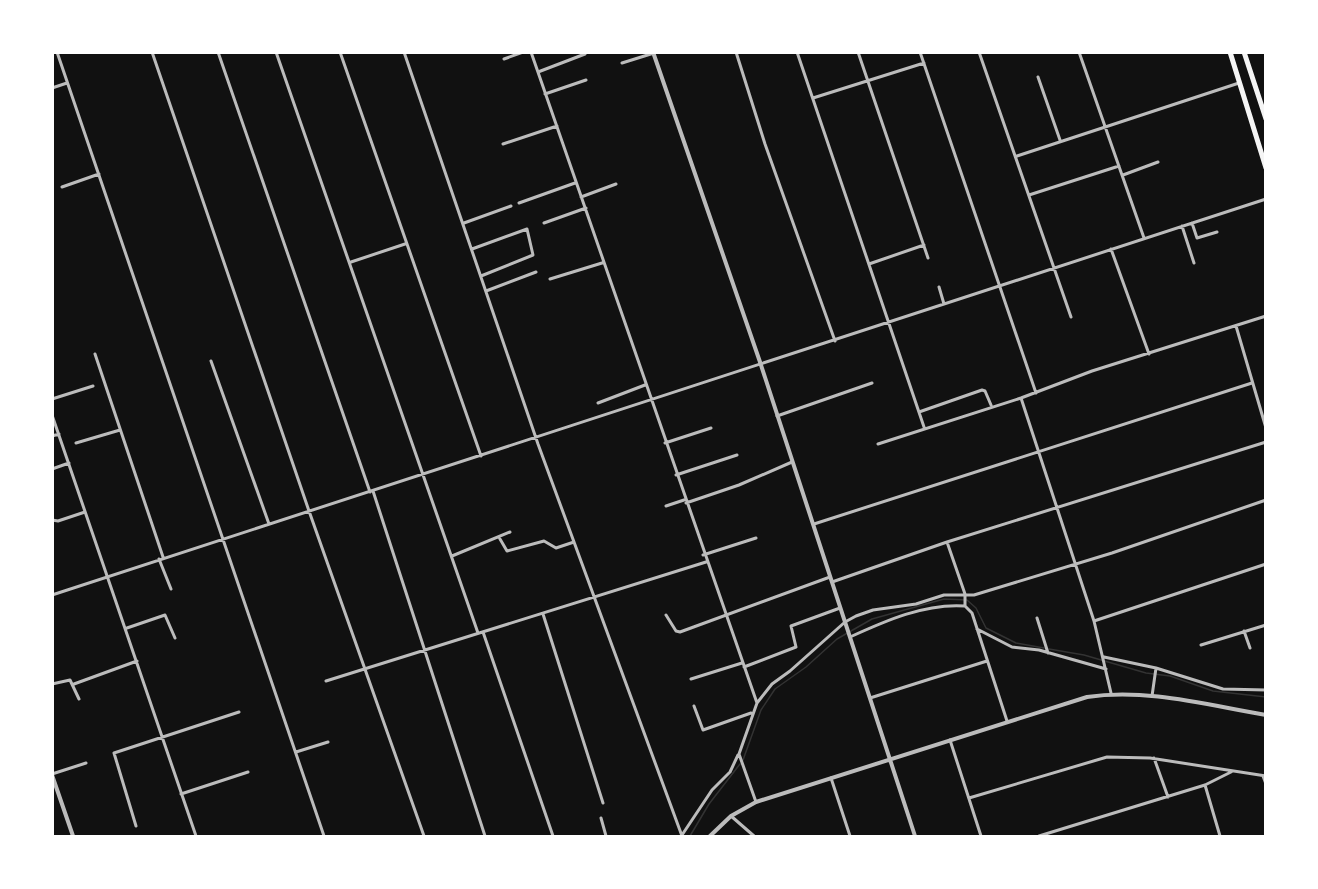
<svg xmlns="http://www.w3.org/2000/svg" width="1318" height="889" viewBox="0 0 1318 889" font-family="Lato,sans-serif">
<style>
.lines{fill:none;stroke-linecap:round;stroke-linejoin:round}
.stream{stroke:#333;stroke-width:1.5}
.minor{stroke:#bcbcbc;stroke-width:3}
.tertiary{stroke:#bcbcbc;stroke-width:4}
.primary{stroke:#f5f5f5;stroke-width:5}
</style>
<rect width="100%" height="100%" fill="#111"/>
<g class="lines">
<path class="stream" d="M1049 649 1084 655 1146 673 1170 676 1213 691 1266 697
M743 760 761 710 775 689 806 667 837 639 872 619 944 599 967 600 976 608 986 628 1016 643 1044 648
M690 836 709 804 740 764"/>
<path class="minor" d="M57 52 324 836
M152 52 309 511 424 836
M218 52 370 492
M276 52 478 633
M340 52 481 456
M404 52 538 444 682 836
M531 52 757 703 739 754 756 802
M736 52 765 144 835 341
M797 52 924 427
M858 52 928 258
M920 52 1036 393
M979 52 1071 317
M1079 52 1144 238
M504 59 523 52
M622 63 654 53
M538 72 585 54
M1038 77 1060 140
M52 88 67 83
M545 94 586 80
M813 98 924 63
M503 144 557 126
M1017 156 1239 83
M1123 175 1158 162
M62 187 99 174
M1029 195 1119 166
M581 197 616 184
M519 203 575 183
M464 223 511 206
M544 223 586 208
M1192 223 1197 238 1217 232
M1182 226 1194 263
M472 249 527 229 533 255 481 276
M1111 249 1149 354
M351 262 405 244
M869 264 924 245
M550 279 602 263
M939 287 944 304
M486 291 536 272
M1236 326 1266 428
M95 354 163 557
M211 361 269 524
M1021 398 1094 621 1111 693
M52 399 93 386
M598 403 645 385
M919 412 982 390 985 391 991 405
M52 415 196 836
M777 416 872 383
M52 436 59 434
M76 443 120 430
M665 443 711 428
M878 444 1021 398 1092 371 1266 316
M52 469 69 463
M676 475 737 455
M373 491 485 836
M686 503 739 485 792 462
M666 506 684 500
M52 520 58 521 85 512
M814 524 1252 383
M500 539 507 551 544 541 556 548 574 542
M947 542 965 594V606
M703 555 756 538
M452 556 510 532
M159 559 171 589
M832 582 947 542 1266 442
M52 595 1266 199
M543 614 603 803
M666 615 676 631 680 632 830 577
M1037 618 1048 653
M1094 621 1266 564
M127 628 165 615 175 638
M977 629 1012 647 1039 650 1106 669
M1244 631 1250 648
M483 632 553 836
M850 637C885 621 925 603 965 606L972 613 1007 721
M1201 645 1266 625
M1104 657 1156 668 1223 689 1266 690
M744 667 796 647 791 626 840 608
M691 679 742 663
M326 681 706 562
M52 684 70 680 79 699
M74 684 137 661
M1152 696 1156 668
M870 698 987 661
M757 703 772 684 790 671 845 622 856 616 873 610 916 604 944 595H974L1112 553 1266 500
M694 706 703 730 751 713
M950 740 981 836
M296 752 328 742
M1154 758 1168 797
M52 774 86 763
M1263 776 1266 784
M831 778 850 836
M1205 785 1220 836
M181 794 248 772
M969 798 1107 757 1150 758 1266 776
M731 816 754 836
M601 818 606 836
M136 826 114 753 239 712
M682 835 712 790 730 772 738 755
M1039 836 1205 785 1231 772"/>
<path class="tertiary" d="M653 52 760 362 915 836
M52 775 73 836
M710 836 731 816 756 802 1087 697C1146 688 1207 705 1266 715"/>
<path class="primary" d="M1230 52 1266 168
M1244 52 1266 119"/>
</g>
<rect width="1318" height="889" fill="none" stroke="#ffffff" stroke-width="108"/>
</svg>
